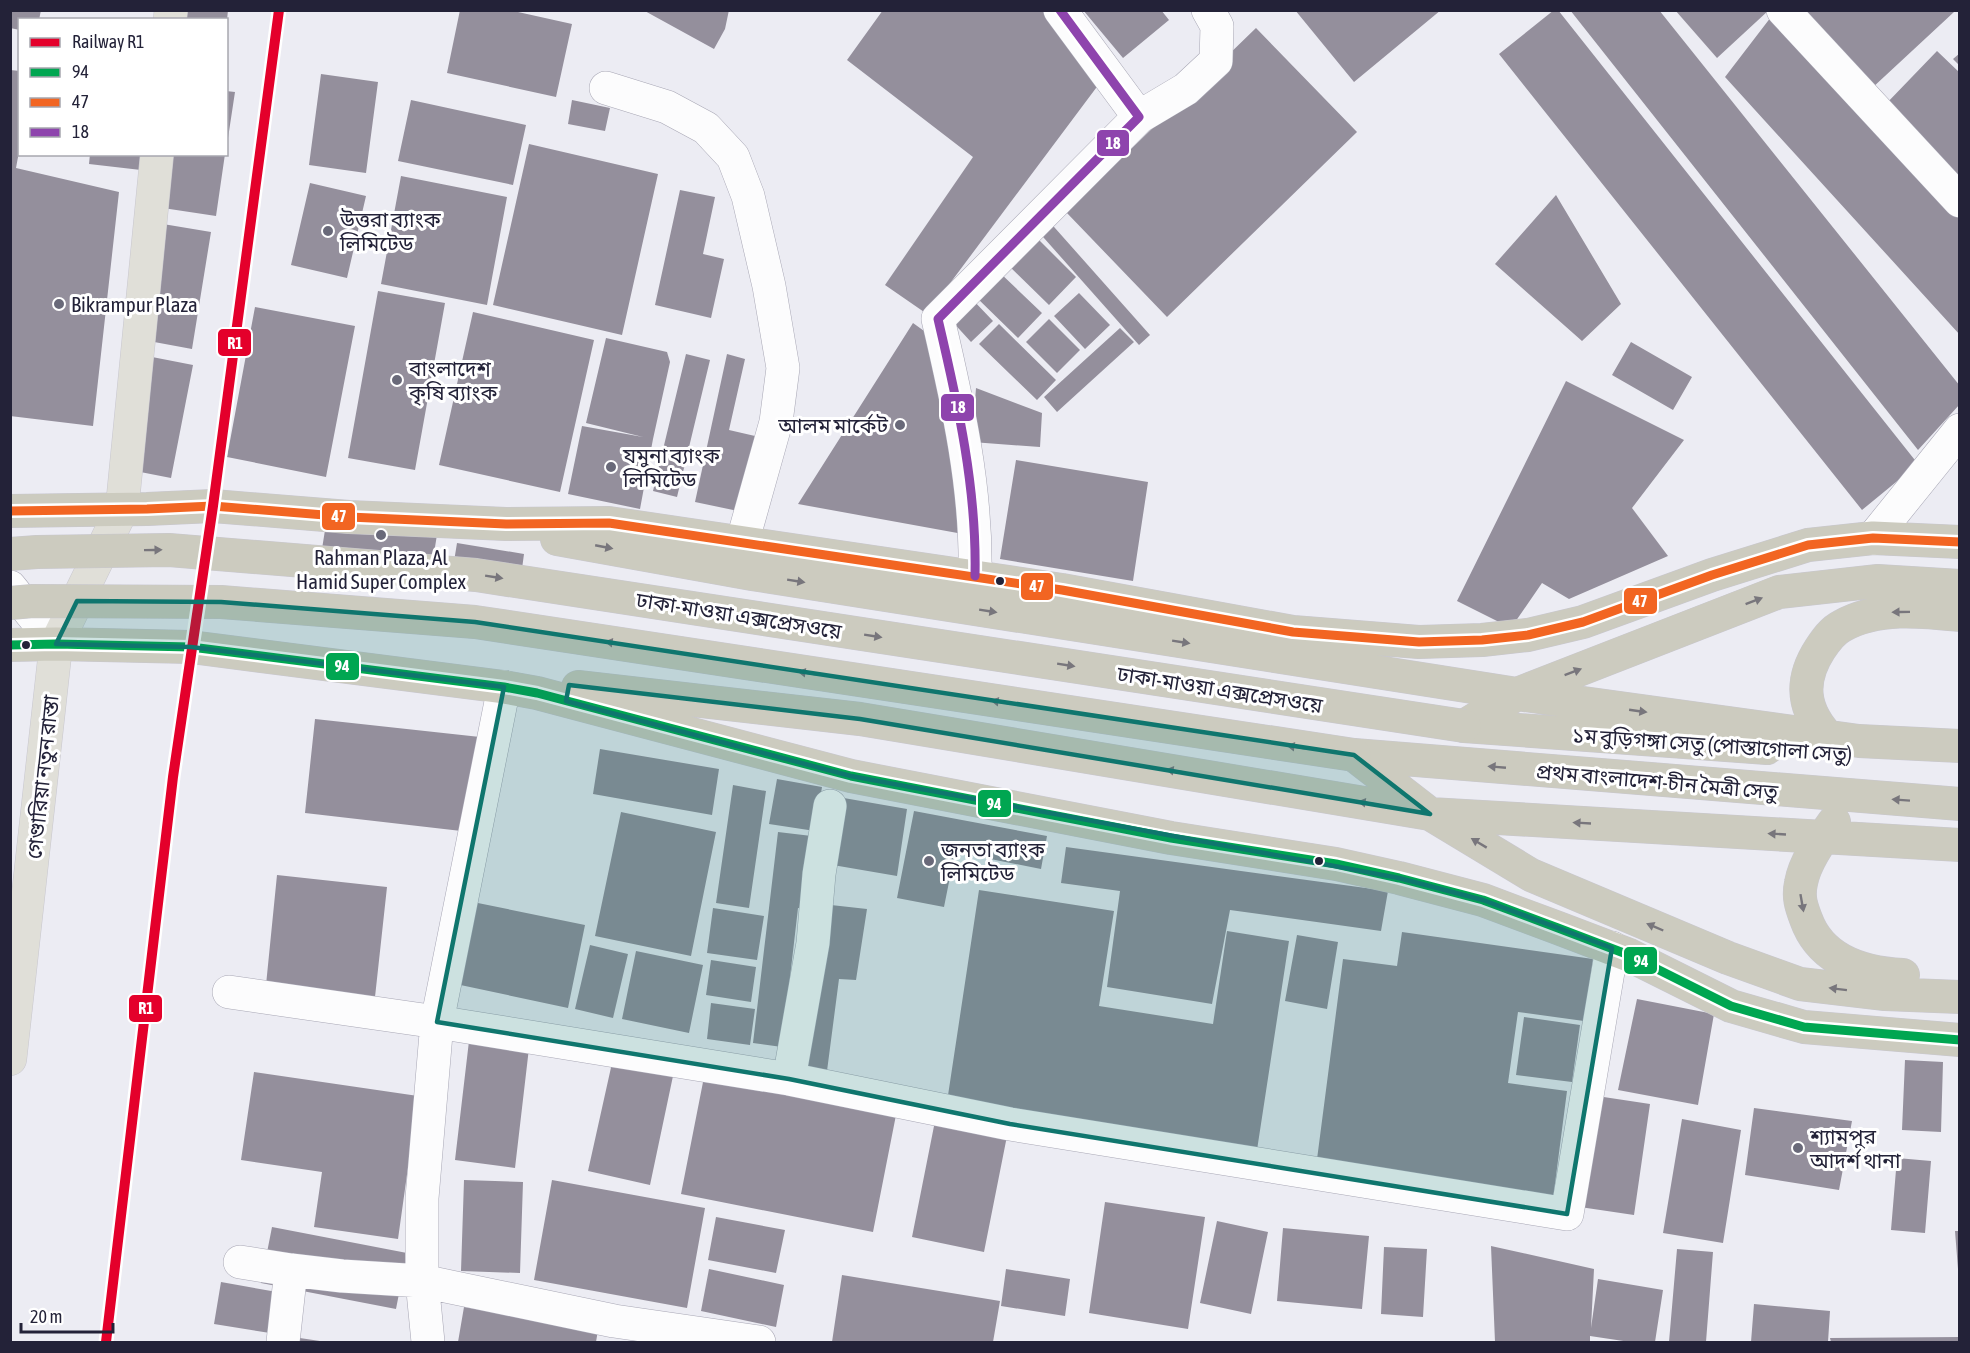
<svg xmlns="http://www.w3.org/2000/svg" width="1970" height="1353" viewBox="0 0 1970 1353" font-family="'Asap Condensed','Noto Sans Bengali',sans-serif">
<style>
.building{fill:#948f9c}
.lines{fill:none;stroke-linecap:round;stroke-linejoin:round}
.minor-casing{stroke:#a8a7b5;stroke-width:34}
.major-casing{stroke:#c8c7cf;stroke-width:34}
.highway-casing{stroke:#c8c7cf;stroke-width:34}
.minor{stroke:#fcfcfd;stroke-width:33}
.major{stroke:#e0dfd8;stroke-width:33}
.highway{stroke:#cccbbf;stroke-width:33}
.highway-bridge-casing{stroke:#c8c7cf;stroke-width:34;stroke-linecap:butt}
.highway-bridge{stroke:#cccbbf;stroke-width:33}
.bus-1-casing{stroke:#fff;stroke-width:14}
.bus-2-casing{stroke:#fff;stroke-width:14}
.bus-3-casing{stroke:#fff;stroke-width:14}
.bus-1{stroke:#00a651;stroke-width:9}
.bus-2{stroke:#f26522;stroke-width:9}
.bus-3{stroke:#8e44ad;stroke-width:9}
.rail-1-casing{stroke:#fff;stroke-width:15}
.rail-1{stroke:#e4002b;stroke-width:10}
.oneway{fill:#78767c}
.marked{fill:#0f766e;fill-opacity:0.2;stroke:#0f766e;stroke-width:4.5;stroke-linejoin:round}
.poi-dot{fill:#696979;stroke:#fff;stroke-width:2}
.bus-dot{fill:#232238;stroke:#fff;stroke-width:2}
.labels{text-anchor:middle;dominant-baseline:central;stroke-width:6;stroke-linejoin:round;paint-order:stroke}
.poi-label{font-size:21px;fill:#232238;stroke:#fff;text-anchor:start}
.street-label{font-size:21px;fill:#232238;stroke:#fff}
.line-badge{stroke:#fff;stroke-width:2}
.badge-label{font-size:16px;text-anchor:middle;font-weight:bold;fill:#fff}
</style>
<rect width="100%" height="100%" fill="#ececf3"/>
<path class="building" d="M10 10H41L39 20H20V30L10 28Z
M175 10H228L227 20H174Z
M460 10H509L572 24 556 97 447 73Z
M643 10H729L725 29 714 49Z
M883 10H1053L1105 76 927 314 885 285 973 157 847 60Z
M1083 10H1161L1169 20 1123 58Z
M1295 10H1441L1354 82Z
M1554 10H1558L1918 464 1862 510 1499 54Z
M1570 10H1659L1960 386V404L1918 450Z
M1675 10H1769L1717 58Z
M1799 10H1953L1954 12 1871 89Z
M1771 17 1960 216V335L1725 77Z
M1256 28 1357 132 1167 317 1066 212Z
M1937 51 1960 73V178L1884 106Z
M1960 53V66L1953 59Z
M10 70 20 71V146L16 168 119 192 93 426 10 416Z
M321 74 378 82 366 173 309 165Z
M226 91 235 92 228 138H226Z
M411 100 526 125 513 185 398 161Z
M572 100 610 108 605 131 568 124Z
M529 144 658 174 622 335 493 305Z
M90 154H143L141 170 89 164Z
M171 154H225L216 216 163 208Z
M401 176 507 197 487 305 381 284Z
M310 183 366 196 347 278 291 265Z
M680 190 715 197 703 254 724 259 711 318 655 305Z
M1556 195 1621 304 1582 341 1495 264Z
M1039 210 1150 335 1139 345 1028 220Z
M157 223 211 232 192 349 138 339Z
M1034 235 1076 277 1049 305 1006 263Z
M998 271 1042 313 1018 338 974 295Z
M378 291 445 303 415 470 348 458Z
M1079 293 1110 325 1085 349 1054 316Z
M972 299 993 321 971 342 950 319Z
M255 307 355 326 326 477 227 457Z
M473 312 594 340 560 492 439 465Z
M1049 319 1080 350 1057 373 1026 342Z
M913 323 945 346 963 534 798 504Z
M999 324 1056 380 1037 400 979 344Z
M1120 328 1134 342 1057 412 1044 397Z
M606 338 667 352 670 362 653 439 640 509 568 494 582 426 643 437 586 423Z
M1631 342 1692 377 1673 410 1612 375Z
M686 354 710 360 677 497 653 491Z
M727 354 745 359 729 430 755 436 738 511 695 502Z
M147 356 193 365 171 478 125 469Z
M1566 381 1684 440 1632 508 1668 556 1569 599 1542 583 1511 628 1457 601Z
M976 388 1042 413 1040 447 972 442Z
M1016 460 1148 482 1133 581 1000 559Z
M329 505 439 522 432 566 322 549Z
M457 543 524 554 519 591 451 580Z
M315 719 480 737 470 832 305 813Z
M600 749 719 769 712 815 593 794Z
M777 779 822 787 815 831 769 824Z
M733 785 766 791 749 908 716 903Z
M838 797 907 809 897 876 827 864Z
M914 811 1047 836 1041 869 955 852 944 907 897 898Z
M621 812 716 832 691 956 595 936Z
M778 832 820 837 811 910 798 908 782 1047 753 1043Z
M1066 847 1388 891 1381 931 1230 910 1212 1004 1107 987 1120 891 1061 883Z
M277 875 387 887 375 997 266 985Z
M979 890 1114 911 1099 1006 1213 1024 1227 931 1289 941 1257 1150 947 1102Z
M468 901 585 925 568 1008 451 983Z
M822 904 867 909 856 980 839 979 827 1071 798 1067Z
M713 908 764 916 757 960 707 953Z
M1402 932 1593 959 1584 1021 1518 1012 1508 1083 1567 1091 1553 1199 1316 1167 1343 959 1397 966Z
M1297 935 1338 942 1327 1009 1285 1001Z
M590 945 628 954 613 1018 575 1009Z
M636 951 703 965 689 1033 622 1019Z
M711 960 756 967 751 1002 706 995Z
M1637 999 1714 1014 1698 1105 1618 1090Z
M711 1003 755 1009 750 1045 707 1039Z
M1524 1017 1580 1025 1572 1082 1516 1075Z
M469 1041 529 1048 515 1168 455 1160Z
M1905 1060 1943 1062 1941 1132 1902 1130Z
M612 1063 673 1076 650 1185 588 1171Z
M254 1072 418 1096 398 1239 314 1227 322 1172 241 1160Z
M704 1077 896 1115 873 1232 681 1194Z
M1597 1096 1650 1104 1634 1215 1580 1207Z
M1754 1108 1852 1121 1839 1190 1745 1175Z
M1682 1119 1741 1130 1723 1243 1663 1233Z
M935 1121 1007 1136 984 1252 912 1237Z
M1897 1158 1931 1161 1925 1233 1891 1230Z
M464 1180 523 1182 520 1273 461 1271Z
M552 1180 705 1208 687 1308 534 1280Z
M1105 1202 1205 1217 1188 1329 1089 1313Z
M716 1217 785 1230 776 1273 708 1260Z
M1217 1221 1268 1232 1251 1314 1200 1303Z
M272 1227 407 1253 396 1309 261 1283Z
M1283 1228 1369 1236 1362 1309 1277 1301Z
M1955 1231H1960V1269H1958Z
M1491 1246 1594 1269 1591 1328 1598 1279 1663 1290 1655 1342H1630L1590 1336V1342H1495Z
M1384 1247 1427 1249 1423 1317 1381 1314Z
M1677 1249 1713 1252 1706 1342H1669Z
M709 1269 784 1285 776 1327 701 1311Z
M1006 1269 1070 1279 1065 1316 1001 1306Z
M842 1275 1000 1301 993 1342H832Z
M221 1282 277 1292 270 1333 214 1324Z
M1754 1304 1830 1311 1828 1342H1751Z
M464 1307 598 1330 596 1342H458Z
M293 1337 320 1341V1342H292Z
M1960 1337V1342H1831L1830 1338Z"/>
<g class="lines">
<g class="minor-casing">
<path id="minor" d="M1783 10 1960 201
M606 88 667 107 706 128 733 157 748 196 769 286 783 368 776 422 742 543
M1139 117 1186 89 1216 61 1217 26 1208 10
M1873 538 1960 430
M975 576C977 489 958 404 938 319L1139 117 1060 10
M10 587 56 644
M229 992 437 1022 789 1079 1010 1124 1567 1214 1612 948
M789 1079 813 943 819 874 830 806
M240 1262 291 1270 342 1276 422 1281 614 1321 759 1342
M283 1342 291 1270
M428 1342 422 1281V1198L437 1022 504 687"/>
</g>
<g class="major-casing">
<path id="major" d="M170 20 171 10
M10 1059 56 644 122 509 157 154"/>
</g>
<g class="highway-casing">
<path id="highway" d="M10 511 147 509 213 506 349 517 506 524 609 523 1062 590 1293 632 1419 642 1482 640 1528 635 1583 622 1712 575 1808 545 1873 538 1960 542
M557 539 752 574 1517 694 1859 741 1960 746
M10 645 56 644 191 647 504 687 537 693 851 776 1171 838 1336 864 1399 878 1483 900 1558 928 1629 955 1731 1006 1804 1027 1960 1040
M578 687 860 719 1430 814 1960 845
M1464 726 1517 694 1779 592 1878 581 1960 586
M1464 726 1767 748
M1837 746C1805 717 1796 686 1820 649 1826 640 1832 631 1842 626 1877 606 1922 611 1960 615
M1354 755 1430 814 1531 875 1728 958 1800 984 1885 994 1960 997
M1354 755 1960 804
M1834 822C1821 840 1805 861 1801 883 1798 897 1801 906 1806 919 1821 961 1863 973 1903 975"/>
</g>
<use href="#minor" class="minor"/>
<use href="#major" class="major"/>
<use href="#highway" class="highway"/>
<g class="highway-bridge-casing">
<path id="highway-bridge" d="M10 554 37 552 169 550 476 575 1464 726
M10 603 33 601 221 602 475 622 1354 755"/>
</g>
<use href="#highway-bridge" class="highway-bridge"/>
<g class="bus-1-casing">
<path id="bus-1" d="M10 645 56 644 191 647 504 687 537 693 851 776 1171 838 1336 864 1399 878 1483 900 1558 928 1629 955 1731 1006 1804 1027 1960 1040"/>
</g>
<g class="bus-2-casing">
<path id="bus-2" d="M10 511 147 509 213 506 349 517 506 524 609 523 1062 590 1293 632 1419 642 1482 640 1528 635 1583 622 1712 575 1808 545 1873 538 1960 542"/>
</g>
<g class="bus-3-casing">
<path id="bus-3" d="M975 576C977 489 958 404 938 319L1139 117 1060 10"/>
</g>
<use href="#bus-1" class="bus-1"/>
<use href="#bus-2" class="bus-2"/>
<use href="#bus-3" class="bus-3"/>
<g class="rail-1-casing">
<path id="rail-1" d="M106 1342 173 777 213 506 279 10"/>
</g>
<use href="#rail-1" class="rail-1"/>
</g>
<defs><path id="oneway-solid" d="M-6-.8H1V-3.2L6.5 0L1 3.2V.8H-6Z" transform="scale(1.5)"/></defs>
<g class="oneway">
<use href="#oneway-solid" transform="translate(604 547) rotate(11)"/>
<use href="#oneway-solid" transform="translate(153 550) rotate(-1)"/>
<use href="#oneway-solid" transform="translate(494 577) rotate(9)"/>
<use href="#oneway-solid" transform="translate(796 581) rotate(9)"/>
<use href="#oneway-solid" transform="translate(1754 601) rotate(-21)"/>
<use href="#oneway-solid" transform="translate(988 611) rotate(9)"/>
<use href="#oneway-solid" transform="translate(1901 612) rotate(179)"/>
<use href="#oneway-solid" transform="translate(873 636) rotate(9)"/>
<use href="#oneway-solid" transform="translate(1181 642) rotate(9)"/>
<use href="#oneway-solid" transform="translate(614 643) rotate(-171)"/>
<use href="#oneway-solid" transform="translate(1066 665) rotate(9)"/>
<use href="#oneway-solid" transform="translate(1573 672) rotate(-21)"/>
<use href="#oneway-solid" transform="translate(807 673) rotate(-171)"/>
<use href="#oneway-solid" transform="translate(1000 702) rotate(-171)"/>
<use href="#oneway-solid" transform="translate(1638 711) rotate(8)"/>
<use href="#oneway-solid" transform="translate(1296 747) rotate(-171)"/>
<use href="#oneway-solid" transform="translate(1497 767) rotate(-175)"/>
<use href="#oneway-solid" transform="translate(1175 771) rotate(-171)"/>
<use href="#oneway-solid" transform="translate(1901 800) rotate(-176)"/>
<use href="#oneway-solid" transform="translate(1367 803) rotate(-171)"/>
<use href="#oneway-solid" transform="translate(1582 823) rotate(-177)"/>
<use href="#oneway-solid" transform="translate(1777 834) rotate(-177)"/>
<use href="#oneway-solid" transform="translate(1479 843) rotate(-149)"/>
<use href="#oneway-solid" transform="translate(1802 903) rotate(80)"/>
<use href="#oneway-solid" transform="translate(1655 927) rotate(-157)"/>
<use href="#oneway-solid" transform="translate(1838 989) rotate(-173)"/>
</g>
<path class="marked" d="M77 601 221 602 475 622 1354 755 1430 814 860 719 569 685 566 701 851 776 1399 878 1483 900 1612 948 1567 1214 1010 1124 789 1079 437 1022 504 687 191 647 56 644Z"/>
<g class="poi-dot">
<circle cx="328" cy="231" r="6"/>
<circle cx="59" cy="304" r="6"/>
<circle cx="397" cy="380" r="6"/>
<circle cx="900" cy="425" r="6"/>
<circle cx="611" cy="467" r="6"/>
<circle cx="381" cy="535" r="6"/>
<circle cx="929" cy="861" r="6"/>
<circle cx="1798" cy="1148" r="6"/>
</g>
<g class="bus-dot">
<circle cx="1000" cy="581" r="5"/>
<circle cx="26" cy="645" r="5"/>
<circle cx="1319" cy="861" r="5"/>
</g>
<g class="labels">
<g class="poi-label">
<text x="340" y="219">উত্তরা ব্যাংক<tspan x="340" dy="24">লিমিটেড</tspan></text>
<text x="71" y="304">Bikrampur Plaza</text>
<text x="409" y="368">বাংলাদেশ<tspan x="409" dy="24">কৃষি ব্যাংক</tspan></text>
<text x="888" y="425" text-anchor="end">আলম মার্কেট</text>
<text x="623" y="455">যমুনা ব্যাংক<tspan x="623" dy="24">লিমিটেড</tspan></text>
<text x="381" y="557" text-anchor="middle">Rahman Plaza, Al<tspan x="381" dy="24">Hamid Super Complex</tspan></text>
<text x="941" y="849">জনতা ব্যাংক<tspan x="941" dy="24">লিমিটেড</tspan></text>
<text x="1810" y="1136">শ্যামপুর<tspan x="1810" dy="24">আদর্শ থানা</tspan></text>
</g>
<g class="street-label">
<text transform="translate(739 615) rotate(9)">ঢাকা-মাওয়া এক্সপ্রেসওয়ে</text>
<text transform="translate(1220 689) rotate(9)">ঢাকা-মাওয়া এক্সপ্রেসওয়ে</text>
<text transform="translate(1712 744) rotate(4)">১ম বুড়িগঙ্গা সেতু (পোস্তাগোলা সেতু)</text>
<text transform="translate(42 777) rotate(-84)">গেণ্ডারিয়া নতুন রাস্তা</text>
<text transform="translate(1657 781) rotate(5)">প্রথম বাংলাদেশ-চীন মৈত্রী সেতু</text>
</g>
</g>
<g class="line-badge">
<rect x="1096" y="129" width="34" height="28" rx="6" fill="#8e44ad"/>
<rect x="217" y="328" width="35" height="29" rx="6" fill="#e4002b"/>
<rect x="940" y="393" width="35" height="29" rx="6" fill="#8e44ad"/>
<rect x="321" y="502" width="35" height="29" rx="6" fill="#f26522"/>
<rect x="1020" y="572" width="34" height="29" rx="6" fill="#f26522"/>
<rect x="1623" y="587" width="35" height="28" rx="6" fill="#f26522"/>
<rect x="325" y="652" width="35" height="29" rx="6" fill="#00a651"/>
<rect x="977" y="789" width="35" height="29" rx="6" fill="#00a651"/>
<rect x="1623" y="946" width="35" height="29" rx="6" fill="#00a651"/>
<rect x="128" y="994" width="35" height="29" rx="6" fill="#e4002b"/>
</g>
<g class="badge-label">
<text x="1113" y="149">18</text>
<text x="235" y="349">R1</text>
<text x="958" y="413">18</text>
<text x="339" y="522">47</text>
<text x="1037" y="592">47</text>
<text x="1640" y="607">47</text>
<text x="342" y="672">94</text>
<text x="994" y="810">94</text>
<text x="1641" y="967">94</text>
<text x="146" y="1014">R1</text>
</g>
<rect width="1970" height="1353" fill="none" stroke="#232238" stroke-width="24"/>
<rect x="18" y="18" width="210" height="138" fill="#ffffff" stroke="#a7a7af" stroke-width="1.5"/>
<rect x="30" y="38" width="30" height="9" fill="#e4002b" stroke="#a7a7af" stroke-width="1.5"/>
<text x="72" y="48" font-size="18" fill="#232238">Railway R1</text>
<rect x="30" y="68" width="30" height="9" fill="#00a651" stroke="#a7a7af" stroke-width="1.5"/>
<text x="72" y="78" font-size="18" fill="#232238">94</text>
<rect x="30" y="98" width="30" height="9" fill="#f26522" stroke="#a7a7af" stroke-width="1.5"/>
<text x="72" y="108" font-size="18" fill="#232238">47</text>
<rect x="30" y="128" width="30" height="9" fill="#8e44ad" stroke="#a7a7af" stroke-width="1.5"/>
<text x="72" y="138" font-size="18" fill="#232238">18</text>
<path d="M21 1323v9h92v-9" fill="none" stroke="#232238" stroke-width="3"/>
<text x="30" y="1323" font-size="18" fill="#232238" stroke="#ffffff" stroke-width="4.5" paint-order="stroke">20 m</text>
</svg>
